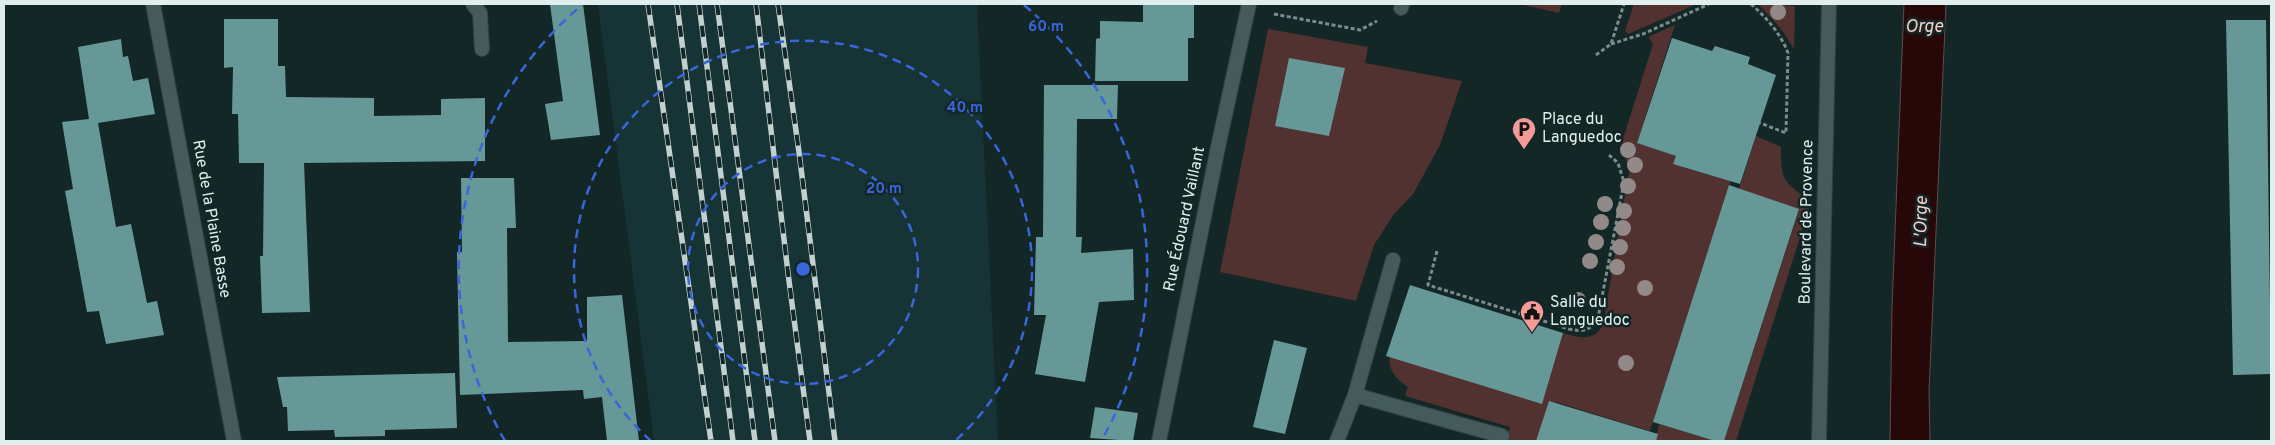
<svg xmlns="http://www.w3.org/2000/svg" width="2275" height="445" viewBox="0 0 2275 445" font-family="Overpass,sans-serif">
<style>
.built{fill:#163435}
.green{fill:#513230}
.water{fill:#270808;stroke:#5f4d4d}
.building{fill:#679898}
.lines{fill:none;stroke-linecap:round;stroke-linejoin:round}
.service-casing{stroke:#324141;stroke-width:16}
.minor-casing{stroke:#324141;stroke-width:16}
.tertiary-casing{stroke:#324141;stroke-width:16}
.path{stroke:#7c8c8c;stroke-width:3;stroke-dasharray:4 2.5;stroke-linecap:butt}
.service{stroke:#455b5b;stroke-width:14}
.minor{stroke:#455b5b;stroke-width:14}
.tertiary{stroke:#455b5b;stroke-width:14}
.rail-casing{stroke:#c2d0d0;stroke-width:5.5}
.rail{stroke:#132727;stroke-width:4;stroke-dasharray:11;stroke-linecap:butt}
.tree{fill:#918a89}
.ring{fill:none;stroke:#3a66db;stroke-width:2.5;stroke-dasharray:9 6}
.labels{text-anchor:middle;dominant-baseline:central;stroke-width:5;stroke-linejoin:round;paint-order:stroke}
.poi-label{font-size:16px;fill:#e1eeee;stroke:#132727;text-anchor:start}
.street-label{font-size:16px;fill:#e1eeee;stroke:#132727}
.water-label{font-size:18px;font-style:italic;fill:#f9cdca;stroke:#132727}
.centre{fill:#3a66db;stroke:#132727;stroke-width:2.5}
.ring-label{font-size:15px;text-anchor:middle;font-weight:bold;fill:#3a66db;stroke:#132727;stroke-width:5;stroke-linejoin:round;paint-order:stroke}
</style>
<rect width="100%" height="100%" fill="#132727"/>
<path class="built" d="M598 4H977L998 441H654Z"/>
<path class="green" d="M1520 4H1562L1559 13Z
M1634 4H1697L1628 34 1625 31Z
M1758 4 1795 6 1794 49 1782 30Z
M1675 25 1637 143 1676 156 1674 164 1709 175 1733 174 1650 431 1555 402 1542 441H1506L1510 427 1405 396 1408 387C1398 381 1387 370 1390 357L1543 399 1563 333C1580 338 1593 342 1603 325L1629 172 1622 145 1623 139 1653 44 1649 38 1650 36Z
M1268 29 1368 47 1365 63 1462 81 1440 145 1413 194 1394 214 1374 245 1356 301 1220 272Z
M1756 136 1781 147C1781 157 1780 173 1787 182 1794 191 1804 194 1810 205L1736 441H1724L1799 210 1739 189Z
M1659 424 1715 441H1655Z"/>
<path class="water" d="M1904 4H1946L1929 391 1930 441H1890L1892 308Z"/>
<path class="building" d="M550 4H583L600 135 551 140 545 104 563 101Z
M1143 4H1194V38H1188V81H1095L1096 39 1100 38V21L1143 22Z
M224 19H278V66H285L286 97 374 98V116L441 115V99L485 98V161L304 163 310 312 262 313 260 256H263L264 163H239L238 114H232L233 67 224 68Z
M2226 20H2266L2271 374 2233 375Z
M1672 38 1712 51 1715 46 1750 57 1748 64 1776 75 1740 184 1673 164 1676 156 1637 143Z
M121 39 123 57 128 56 133 81 148 78 155 114 98 123 116 227 131 224 147 303 157 301 164 335 106 344 99 311 87 312 65 191 73 189 62 122 89 119 78 47Z
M1289 58 1345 68 1329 136 1275 126Z
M1044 85H1118L1117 119H1077L1076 237H1082L1081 253 1133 249 1134 300 1099 302 1085 382 1035 374 1046 315H1034L1036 237H1043Z
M461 178H514L516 228H507L508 342 587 341V297L622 295 639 441H607L602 397 584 399 583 390 460 395 457 252H462Z
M1729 185 1799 209 1724 441H1715L1653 422Z
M1410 285 1563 333 1542 404 1386 356Z
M1274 340 1307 348 1285 434 1253 427Z
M455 373 457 428 385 430V436L335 437 334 430 288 431 287 407H283L277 377Z
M1549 401 1658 434 1656 441H1536Z
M1095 407 1138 413 1133 441 1090 438Z"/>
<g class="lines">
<g class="service-casing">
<path id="service" d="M1401 8 1402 4
M1355 395 1502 436
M1337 441 1355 395 1393 260"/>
</g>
<g class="minor-casing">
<path id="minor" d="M153 4 234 441
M473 4 480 13 482 49
M1819 441 1829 4"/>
</g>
<g class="tertiary-casing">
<path id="tertiary" d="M1159 441 1217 152 1249 4"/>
</g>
<path class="path" d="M1751 4C1766 17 1781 34 1788 53L1786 133 1760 123
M1274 14 1360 30 1377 21
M1611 44 1643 34 1709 4
M1596 55 1611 44 1624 4
M1437 251 1428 285 1569 329C1583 332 1590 331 1598 318L1624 182 1618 163 1609 155"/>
<use href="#service" class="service"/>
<use href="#minor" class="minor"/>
<use href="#tertiary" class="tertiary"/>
<g class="rail-casing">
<path id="rail" d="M648 4 711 441
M677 4 733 441
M699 4 755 441
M717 4 775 441
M756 4 788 273 810 441
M778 4 799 152 835 441"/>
</g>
<use href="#rail" class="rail"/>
</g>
<g class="tree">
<circle cx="1778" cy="12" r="8"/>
<circle cx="1628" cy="150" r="8"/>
<circle cx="1635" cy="165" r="8"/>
<circle cx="1628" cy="186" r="8"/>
<circle cx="1605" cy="204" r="8"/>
<circle cx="1624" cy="211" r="8"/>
<circle cx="1601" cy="222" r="8"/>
<circle cx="1623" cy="228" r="8"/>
<circle cx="1596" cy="242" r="8"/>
<circle cx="1620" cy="247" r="8"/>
<circle cx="1590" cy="261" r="8"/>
<circle cx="1617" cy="267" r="8"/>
<circle cx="1645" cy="288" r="8"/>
<circle cx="1578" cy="300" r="8"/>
<circle cx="1626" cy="363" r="8"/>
</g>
<g class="ring">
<circle cx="803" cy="269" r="115"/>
<path d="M651 441A229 229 0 1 1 955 441"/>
<path d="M505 441A344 344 0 0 1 582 5M1024 5A344 344 0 0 1 1101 441"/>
</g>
<defs>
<g id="parking-pin" transform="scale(1.25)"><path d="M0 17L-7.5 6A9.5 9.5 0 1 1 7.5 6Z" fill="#f59b97" stroke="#132727"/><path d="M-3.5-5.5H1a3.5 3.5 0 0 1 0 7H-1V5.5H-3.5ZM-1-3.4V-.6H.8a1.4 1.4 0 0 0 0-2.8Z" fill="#111"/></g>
<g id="civic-pin" transform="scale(1.25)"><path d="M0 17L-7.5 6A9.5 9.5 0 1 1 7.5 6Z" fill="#f59b97" stroke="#132727"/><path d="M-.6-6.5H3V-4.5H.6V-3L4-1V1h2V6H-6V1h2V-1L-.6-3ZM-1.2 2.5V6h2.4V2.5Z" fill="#111"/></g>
</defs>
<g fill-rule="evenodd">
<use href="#parking-pin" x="1524" y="129"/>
<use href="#civic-pin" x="1532" y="312"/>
</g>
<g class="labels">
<g class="poi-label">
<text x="1542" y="120">Place du<tspan x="1542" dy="18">Languedoc</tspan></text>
<text x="1550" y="303">Salle du<tspan x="1550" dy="18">Languedoc</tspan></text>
</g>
<g class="street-label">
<text transform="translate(211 219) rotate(80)">Rue de la Plaine Basse</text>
<text transform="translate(1185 219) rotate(-78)">Rue Édouard Vaillant</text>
<text transform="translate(1807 222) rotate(-89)">Boulevard de Provence</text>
</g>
<g class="water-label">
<text x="1924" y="27">Orge</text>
<text transform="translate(1922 222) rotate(-89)">L'Orge</text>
</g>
</g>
<circle cx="803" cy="269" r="8" class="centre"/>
<g class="ring-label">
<text x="1046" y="31">60 m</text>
<text x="965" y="112">40 m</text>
<text x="884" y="193">20 m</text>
</g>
<rect width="2275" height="445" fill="none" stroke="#e1eeee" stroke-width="10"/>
</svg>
